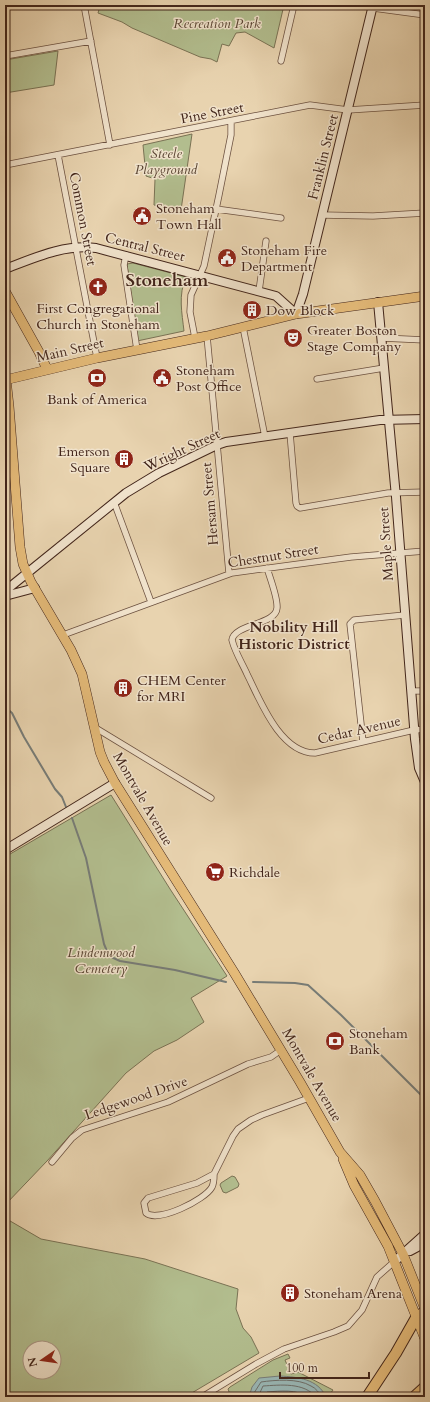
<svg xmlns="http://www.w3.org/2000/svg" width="430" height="1402" viewBox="0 0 430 1402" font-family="Cardo,serif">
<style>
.green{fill:#b2bd8e;stroke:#7a7254;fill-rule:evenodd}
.water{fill:#99b6b4;stroke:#777c77}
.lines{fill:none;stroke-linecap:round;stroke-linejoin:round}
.shore{stroke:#6e6e68;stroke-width:1}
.stream{stroke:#777c77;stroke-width:2}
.street-casing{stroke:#6c5140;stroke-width:7}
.secondary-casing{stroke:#43261b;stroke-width:10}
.primary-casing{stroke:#43261b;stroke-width:10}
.highway-casing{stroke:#43261b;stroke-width:12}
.street{stroke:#f0e2cb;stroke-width:5.5}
.secondary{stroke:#f0e2cb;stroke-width:8}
.primary{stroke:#e4ba78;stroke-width:9}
.highway{stroke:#e4ba78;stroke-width:10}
.labels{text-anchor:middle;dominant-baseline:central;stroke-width:3;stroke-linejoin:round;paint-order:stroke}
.park-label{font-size:14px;font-style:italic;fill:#594432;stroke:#f0e2cb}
.street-label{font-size:14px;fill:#43261b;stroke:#f0e2cb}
.poi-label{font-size:14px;fill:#43261b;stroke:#f0e2cb;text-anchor:start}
.neighbourhood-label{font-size:15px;font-weight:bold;fill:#43261b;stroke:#f0e2cb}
.district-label{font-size:18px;font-weight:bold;fill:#43261b;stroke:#f0e2cb}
</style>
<rect width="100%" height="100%" fill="#e8d3af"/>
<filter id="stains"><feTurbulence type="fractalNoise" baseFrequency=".005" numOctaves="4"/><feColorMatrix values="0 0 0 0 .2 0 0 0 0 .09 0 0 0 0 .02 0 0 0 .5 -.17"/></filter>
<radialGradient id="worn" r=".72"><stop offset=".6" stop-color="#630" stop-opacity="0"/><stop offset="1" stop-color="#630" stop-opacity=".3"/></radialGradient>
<path class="green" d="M104 5H284L274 48 245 32 236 33 229 46 222 44 217 62 211 59 200 57 132 28 122 22 98 13 100 6Z
M58 51 54 85 5 93V60Z
M192 134 181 210 154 205 155 179 146 176 143 145Z
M133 263 186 277C178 295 182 313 184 331L137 341 127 264Z
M111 795 170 889 227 976 191 998 204 1022 177 1040 154 1051 126 1073 47 1161 5 1205V857Z
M232 1176 235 1177 239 1184 238 1187 226 1193 223 1192 220 1185 221 1183Z
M5 1218 41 1239 145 1259 238 1289 236 1309 243 1328 251 1337 259 1353 185 1397H5ZM30 1348H54V1372H30Z
M288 1354 290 1358 285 1360 291 1374 298 1372 333 1390 328 1397H231L228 1389 230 1387 273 1360Z"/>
<path class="water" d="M280 1376C298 1377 318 1379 326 1397H249L252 1387 259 1378Z"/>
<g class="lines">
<path class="shore" d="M253 1397 254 1393 261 1382C275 1380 298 1378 311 1386 316 1388 319 1393 322 1397
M258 1397 263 1386C280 1385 304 1382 316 1397
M264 1397 267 1392C280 1391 297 1389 308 1397"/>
<path class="stream" d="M5 707 12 713 24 737 55 789 62 797 66 807
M72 818 86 858 104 944 109 956 120 961 175 970 226 982
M253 982 295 983 308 985 341 1015 425 1099"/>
<g class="street-casing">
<path id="street" d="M84 5 110 145
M373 8 425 15
M5 56 91 41
M281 61 294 5
M58 155 97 358
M5 165 310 105 348 110 425 105
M216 209 281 218
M322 215 373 216 425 213
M126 255 124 265 137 350
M259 291 266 241
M243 327 265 437
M207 336 229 573
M195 338 190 312 191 295 204 266 219 195 231 135V121
M382 338 425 340
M317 379 384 368
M290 433 296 503 297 506 300 508 388 493 425 492
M114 502 151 602
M267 568C270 578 278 598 277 608 276 625 234 624 232 640 235 652 242 663 247 674 260 700 280 753 315 753L414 730 425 729
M63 635 232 573 351 557 425 551
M411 691H425
M94 727 211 798
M363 742 350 624 354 620 405 615
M52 1162 72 1138 82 1130 168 1102 248 1064 271 1057 281 1050
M214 1174C214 1178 214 1183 212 1187 205 1200 158 1223 146 1213L144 1203 148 1198 197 1183 214 1174 233 1136 238 1129 251 1120 262 1115 309 1098
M202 1397 256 1364 284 1349 334 1332 348 1326 362 1310 377 1277 395 1261"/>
</g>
<g class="secondary-casing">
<path id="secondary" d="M5 269C34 258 64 244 96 248L276 296 296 314 303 294 373 5
M378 302 396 497 415 739 419 768 425 782
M5 591 126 493 159 473 217 445 226 442 380 420 425 419
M5 596 35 588
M5 850 115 783
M410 1251 425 1243
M395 1261 425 1234"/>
</g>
<g class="primary-casing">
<path id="primary" d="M5 291 39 352 47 369
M6 379 9 406 20 547 23 564 31 582 71 650 82 674 100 752 104 762 115 783 235 974 300 1082 340 1152 360 1175 375 1201 403 1254 425 1309
M5 380 97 358 207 336 296 314 425 296
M343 1159 354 1185 388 1246 425 1339"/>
</g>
<g class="highway-casing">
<path id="highway" d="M367 1397 396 1353 417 1316 425 1312
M414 1397 425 1387"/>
</g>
<use href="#street" class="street"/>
<use href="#secondary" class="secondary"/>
<use href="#primary" class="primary"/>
<use href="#highway" class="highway"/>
</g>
<defs>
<g id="civic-disc" transform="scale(1)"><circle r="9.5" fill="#8f2418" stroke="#f0e2cb"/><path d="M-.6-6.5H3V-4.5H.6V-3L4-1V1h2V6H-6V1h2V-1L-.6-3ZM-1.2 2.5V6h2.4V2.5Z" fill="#fff"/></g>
<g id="church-disc" transform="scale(1)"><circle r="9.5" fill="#8f2418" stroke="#f0e2cb"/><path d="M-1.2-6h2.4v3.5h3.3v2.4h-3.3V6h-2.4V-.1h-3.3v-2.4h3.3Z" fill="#fff"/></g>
<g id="building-disc" transform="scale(1)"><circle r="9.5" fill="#8f2418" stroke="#f0e2cb"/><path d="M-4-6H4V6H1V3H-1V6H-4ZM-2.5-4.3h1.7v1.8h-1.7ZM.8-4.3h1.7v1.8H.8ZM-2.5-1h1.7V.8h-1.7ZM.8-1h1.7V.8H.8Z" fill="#fff"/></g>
<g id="theatre-disc" transform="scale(1)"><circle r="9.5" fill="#8f2418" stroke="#f0e2cb"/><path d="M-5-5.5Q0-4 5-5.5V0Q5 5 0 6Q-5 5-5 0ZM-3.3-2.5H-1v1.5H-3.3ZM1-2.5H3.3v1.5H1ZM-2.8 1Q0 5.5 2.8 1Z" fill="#fff"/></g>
<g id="bank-disc" transform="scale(1)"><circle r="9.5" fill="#8f2418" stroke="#f0e2cb"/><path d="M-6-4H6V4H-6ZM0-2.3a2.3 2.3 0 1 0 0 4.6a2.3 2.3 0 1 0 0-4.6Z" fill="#fff"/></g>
<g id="supermarket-disc" transform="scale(1)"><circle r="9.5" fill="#8f2418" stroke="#f0e2cb"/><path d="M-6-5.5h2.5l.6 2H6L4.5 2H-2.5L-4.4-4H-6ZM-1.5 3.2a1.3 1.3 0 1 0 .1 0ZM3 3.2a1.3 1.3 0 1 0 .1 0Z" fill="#fff"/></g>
</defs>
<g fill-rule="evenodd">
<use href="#civic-disc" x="142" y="216"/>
<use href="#civic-disc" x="227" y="258"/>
<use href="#church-disc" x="98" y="287"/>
<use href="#building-disc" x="252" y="310"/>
<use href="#theatre-disc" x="293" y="338"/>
<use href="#bank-disc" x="97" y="378"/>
<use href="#civic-disc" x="162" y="378"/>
<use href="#building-disc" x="124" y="459"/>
<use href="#building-disc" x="123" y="688"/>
<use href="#supermarket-disc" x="215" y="872"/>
<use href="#bank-disc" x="335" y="1041"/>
<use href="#building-disc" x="290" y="1293"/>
</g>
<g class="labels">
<g class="park-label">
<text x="217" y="23">Recreation Park</text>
<text x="166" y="153">Steele<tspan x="166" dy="16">Playground</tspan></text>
<text x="101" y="952">Lindenwood<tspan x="101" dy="16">Cemetery</tspan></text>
</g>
<g class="street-label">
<text transform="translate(212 113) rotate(-11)">Pine Street</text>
<text transform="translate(323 157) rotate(-76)">Franklin Street</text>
<text transform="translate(83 219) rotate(79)">Common Street</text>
<text transform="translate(145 247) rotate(14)">Central Street</text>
<text transform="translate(70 350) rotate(-13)">Main Street</text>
<text transform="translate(182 450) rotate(-25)">Wright Street</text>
<text transform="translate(210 504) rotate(-95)">Hersam Street</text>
<text transform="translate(386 544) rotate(-94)">Maple Street</text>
<text transform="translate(273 556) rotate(-9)">Chestnut Street</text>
<text transform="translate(359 730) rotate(-13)">Cedar Avenue</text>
<text transform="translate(143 799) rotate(60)">Montvale Avenue</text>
<text transform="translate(312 1075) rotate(60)">Montvale Avenue</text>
<text transform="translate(136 1098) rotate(-19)">Ledgewood Drive</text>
</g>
<g class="poi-label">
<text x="156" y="208">Stoneham<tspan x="156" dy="16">Town Hall</tspan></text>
<text x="241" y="250">Stoneham Fire<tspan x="241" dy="16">Department</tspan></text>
<text x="98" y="308" text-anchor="middle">First Congregational<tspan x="98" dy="16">Church in Stoneham</tspan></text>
<text x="266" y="310">Dow Block</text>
<text x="307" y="330">Greater Boston<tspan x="307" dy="16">Stage Company</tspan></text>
<text x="176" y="370">Stoneham<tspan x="176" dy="16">Post Office</tspan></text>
<text x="97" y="399" text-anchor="middle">Bank of America</text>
<text x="110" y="451" text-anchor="end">Emerson<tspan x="110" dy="16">Square</tspan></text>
<text x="137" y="680">CHEM Center<tspan x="137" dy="16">for MRI</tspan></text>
<text x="229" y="872">Richdale</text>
<text x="349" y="1033">Stoneham<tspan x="349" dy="16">Bank</tspan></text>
<text x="304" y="1293">Stoneham Arena</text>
</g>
<g class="neighbourhood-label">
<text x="294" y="627">Nobility Hill<tspan x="294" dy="17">Historic District</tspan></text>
</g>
<g class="district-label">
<text x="167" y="280">Stoneham</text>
</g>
</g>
<rect width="430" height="1402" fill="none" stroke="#e8d3af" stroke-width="20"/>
<rect x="6" y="6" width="418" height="1390" fill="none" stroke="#43261b" stroke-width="2"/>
<rect x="10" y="10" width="410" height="1382" fill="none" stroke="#43261b"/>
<g transform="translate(42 1360) rotate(257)"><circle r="19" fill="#f0e2cb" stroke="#ab9785"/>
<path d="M0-3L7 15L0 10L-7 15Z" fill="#8f2418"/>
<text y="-6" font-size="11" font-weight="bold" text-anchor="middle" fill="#43261b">N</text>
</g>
<path d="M280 1372v6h89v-6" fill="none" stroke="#43261b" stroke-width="2"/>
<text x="286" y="1372" font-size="12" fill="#43261b" stroke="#f0e2cb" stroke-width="3" paint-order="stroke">100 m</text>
<rect width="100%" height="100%" filter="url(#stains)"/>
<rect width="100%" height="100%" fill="url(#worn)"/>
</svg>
